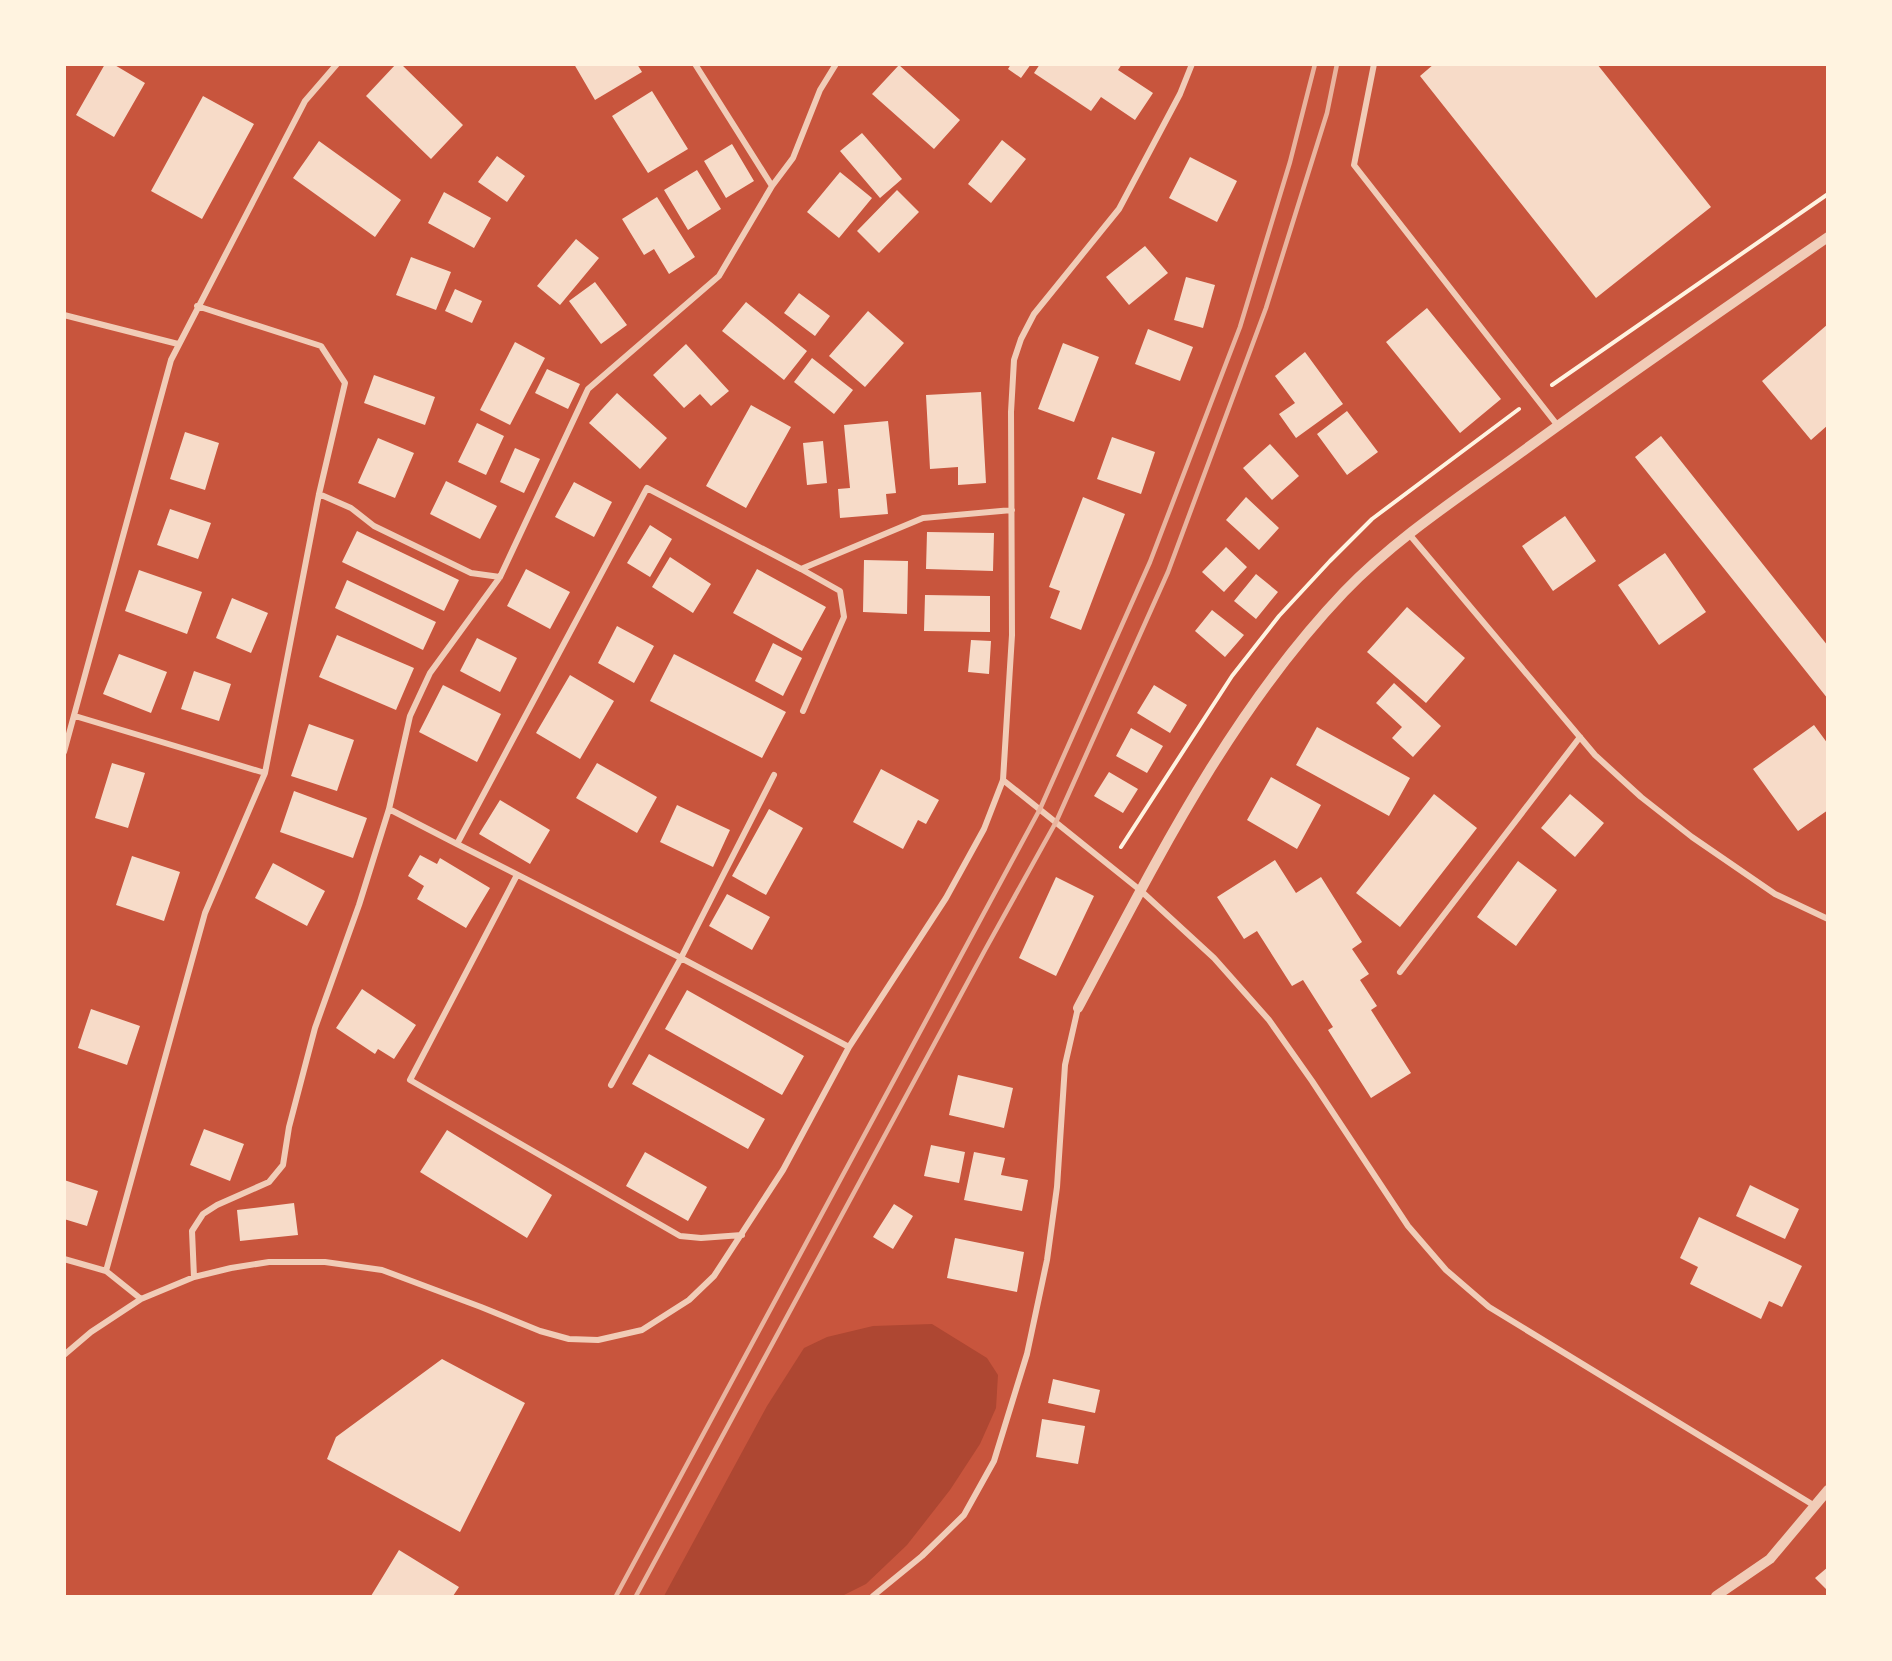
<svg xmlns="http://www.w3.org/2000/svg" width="1892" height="1661" viewBox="0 0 1892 1661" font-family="'Archivo Narrow',sans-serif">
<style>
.green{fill:#ae4732}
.building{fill:#f7dbc8}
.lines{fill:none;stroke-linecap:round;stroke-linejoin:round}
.path{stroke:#fff3e0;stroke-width:4}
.minor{stroke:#f1ccb7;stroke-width:6}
.tertiary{stroke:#f1ccb7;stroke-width:10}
.rail{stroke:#e9b49f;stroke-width:4.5}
</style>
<rect width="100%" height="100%" fill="#c8553d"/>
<path class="green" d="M932 1324 987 1358 998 1375 996 1408 980 1444 950 1490 907 1545 866 1584 842 1596H664L767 1406 804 1348 827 1337 873 1326Z"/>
<path class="building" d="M105 64H113L145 83 114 137 76 115Z
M396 64H401L463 125 431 159 366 96Z
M574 64H637L642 72 595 100Z
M1011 64H1031L1021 78 1008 69Z
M1040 64H1122L1118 70 1153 93 1135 120 1101 97 1091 111 1034 73Z
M1434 64H1597L1711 207 1596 298 1420 76Z
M899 65 960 120 934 149 872 94Z
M652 91 688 149 648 173 612 116Z
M203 96 254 124 202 219 151 191Z
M862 133 902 179 880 198 840 151Z
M1002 140 1026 159 991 203 968 184Z
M319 141 401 200 375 237 293 178Z
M732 144 754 181 726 198 704 161Z
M497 156 525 176 507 202 478 182Z
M1190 157 1237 181 1217 222 1169 198Z
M697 170 721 209 688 230 664 190Z
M840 172 872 198 839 238 807 212Z
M897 190 919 212 879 253 857 231Z
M444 192 491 218 474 248 428 223Z
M657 197 695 257 669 274 654 249 644 255 622 219Z
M576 239 599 258 560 305 537 286Z
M1145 246 1168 273 1129 305 1106 277Z
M411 257 451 272 436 310 396 295Z
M1186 277 1215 285 1203 328 1174 320Z
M595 282 627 325 601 344 569 301Z
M455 289 482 301 472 323 445 311Z
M799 293 830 316 815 336 784 313Z
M746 302 807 351 784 380 722 331Z
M1427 308 1501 399 1460 433 1386 342Z
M868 311 904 343 865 387 829 356Z
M1828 324V425L1811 440 1762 381Z
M1148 329 1193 347 1180 381 1135 364Z
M515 342 545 358 510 425 480 410Z
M1063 343 1099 357 1074 422 1038 409Z
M686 344 729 391 711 406 700 394 684 408 653 375Z
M1305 352 1343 404 1296 438 1279 414 1295 403 1275 376Z
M812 358 853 390 834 414 794 382Z
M547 369 580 384 568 409 535 393Z
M374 375 435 397 425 425 364 403Z
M981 392 986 483 958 485V467L930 469 926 395Z
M617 393 667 438 640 469 589 423Z
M751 405 791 427 746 508 706 486Z
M1347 411 1378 452 1347 475 1317 434Z
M888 421 896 493 886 494 888 514 840 518 838 489 850 488 844 425Z
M477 423 504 436 486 475 458 462Z
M185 432 219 443 205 490 170 479Z
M1661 436 1828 646V699L1635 457Z
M1112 437 1155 452 1141 494 1097 479Z
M378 438 414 453 395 498 358 483Z
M823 441 827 483 807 485 803 443Z
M1270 444 1299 476 1272 500 1243 468Z
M515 448 540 459 524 493 500 482Z
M446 481 497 506 480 539 430 514Z
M574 482 612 502 594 537 555 517Z
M1083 497 1125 514 1081 630 1050 618 1060 591 1049 587Z
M1246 497 1279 528 1259 550 1226 520Z
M170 509 211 523 198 559 157 545Z
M1565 516 1596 561 1553 591 1522 546Z
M650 525 672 539 650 577 627 563Z
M357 531 459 580 444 611 342 562Z
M927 532 994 533 993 571 926 569Z
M1226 547 1247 567 1224 592 1202 572Z
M1665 553 1706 612 1659 645 1618 585Z
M670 557 711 584 693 613 652 587Z
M864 560 908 561 907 614 863 612Z
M526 569 570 592 550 629 507 606Z
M757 569 826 607 802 651 733 613Z
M139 570 202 592 187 634 125 611Z
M1256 574 1278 592 1256 619 1234 601Z
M347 580 436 622 423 650 335 608Z
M925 595 990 596V632L924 631Z
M232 598 268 613 251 653 216 638Z
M1407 607 1465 658 1426 703 1367 652Z
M1212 610 1244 635 1225 657 1195 631Z
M617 626 654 646 634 683 598 663Z
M337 635 414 668 396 710 319 677Z
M477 638 517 658 500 692 460 671Z
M971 640 991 641 989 674 968 672Z
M773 643 802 658 783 696 755 681Z
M119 654 167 672 151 713 103 694Z
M674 654 786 712 762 758 650 701Z
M194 671 231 684 219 721 181 709Z
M570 675 614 701 580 759 536 733Z
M1394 683 1441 726 1413 757 1392 738 1402 727 1376 703Z
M443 685 501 714 477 762 419 732Z
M1154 685 1187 705 1170 733 1137 713Z
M309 724 354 740 337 791 291 776Z
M1814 725 1828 744V810L1798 831 1753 769Z
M1317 727 1410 778 1389 816 1296 765Z
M1131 728 1163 746 1147 773 1116 756Z
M112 763 145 773 128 828 95 818Z
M597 763 657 797 637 833 576 798Z
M881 769 939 800 926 824 918 820 903 849 853 822Z
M1109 772 1138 789 1123 813 1094 796Z
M1271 777 1321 805 1297 849 1247 820Z
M294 791 367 818 353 858 280 832Z
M1434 794 1477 828 1400 927 1356 893Z
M1570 794 1604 823 1575 857 1541 828Z
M500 800 550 830 530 864 479 834Z
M677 805 730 830 713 867 660 842Z
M769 809 803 828 766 895 732 876Z
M420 855 437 864 440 858 490 888 466 928 417 899 424 886 408 876Z
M132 856 180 872 164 921 116 905Z
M1275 860 1296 893 1321 877 1362 942 1352 949 1369 974 1360 980 1377 1006 1371 1010 1411 1073 1371 1098 1328 1030 1333 1027 1303 980 1292 986 1257 931 1244 939 1217 897Z
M1518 861 1557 890 1516 946 1477 917Z
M273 863 325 891 307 926 255 898Z
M1056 877 1094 896 1056 976 1019 958Z
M727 894 770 917 752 950 709 926Z
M362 989 416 1025 394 1059 378 1049 375 1054 336 1028Z
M687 990 804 1056 782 1095 665 1029Z
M91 1009 140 1026 127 1065 78 1048Z
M649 1054 765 1119 748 1149 632 1084Z
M958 1075 1013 1088 1004 1128 949 1115Z
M204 1129 244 1144 230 1181 190 1165Z
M447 1130 552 1195 527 1238 420 1172Z
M931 1145 965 1152 959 1183 924 1176Z
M645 1152 707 1187 688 1221 626 1186Z
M974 1152 1005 1158 1001 1175 1028 1180 1022 1211 964 1200Z
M64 1180 98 1191 87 1226 64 1219Z
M1750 1185 1799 1209 1785 1239 1736 1216Z
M294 1203 298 1235 240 1241 237 1210Z
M894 1204 913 1216 893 1249 873 1237Z
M1699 1217 1802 1266 1782 1307 1769 1301 1761 1319 1690 1284 1698 1267 1680 1258Z
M955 1238 1024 1252 1017 1292 947 1278Z
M442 1359 525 1403 460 1532 327 1459 336 1437Z
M1053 1379 1100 1390 1095 1413 1048 1403Z
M1042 1419 1085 1426 1078 1464 1036 1457Z
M399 1550 459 1587 453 1596H371Z
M1828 1567V1591L1815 1578Z"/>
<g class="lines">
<path class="path" d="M1552 385 1828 194
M1121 847 1232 676 1279 616 1330 561 1372 519 1519 409"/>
<path class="minor" d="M695 64 772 186
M1374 64 1354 165 1558 426
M64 315 178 344
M319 494 351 508 374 526 471 573 500 577
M1409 534 1595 755 1641 797 1692 837 1775 894 1828 919
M801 569 840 591 844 617 803 711
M75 716 265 773
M64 752 171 360 305 101 337 64
M1003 780 1140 890 1214 958 1269 1020 1312 1081 1408 1226 1446 1270 1489 1307 1815 1506
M389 809 457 844 647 488 801 569 923 518 1012 510
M457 844 681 958 849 1047
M517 875 410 1080 680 1236 701 1238 742 1235
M1400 972 1580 737
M611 1085 681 958 774 775
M64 1259 106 1271 141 1299
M106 1271 205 913 265 773 319 494 345 383 321 346 197 306
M194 1277 192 1231 203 1214 217 1205 269 1182 283 1165 289 1127 315 1028 359 905 389 809 410 716 430 673 500 577 588 389 719 276 772 186 793 158 820 90 836 64
M64 1355 91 1332 141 1299 194 1277 231 1268 269 1262H325L382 1270 481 1307 540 1331 569 1339 598 1340 642 1330 689 1300 714 1276 783 1170 849 1047 946 898 984 829 1003 780 1012 635 1011 412 1014 360 1021 339 1034 314 1119 209 1180 94 1192 64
M873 1596 922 1556 964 1515 994 1461 1027 1354 1047 1260 1057 1187 1065 1065 1078 1008"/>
<path class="tertiary" d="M1078 1008C1156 862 1229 713 1344 592 1394 540 1455 500 1512 459 1616 383 1722 310 1828 237
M1716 1596 1770 1559 1828 1490"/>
<path class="rail" d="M616 1596 1040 809 1150 562 1240 327 1290 162 1315 64
M636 1596 985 950 1056 822 1168 572 1266 308 1327 113 1337 64"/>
</g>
<rect width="1892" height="1661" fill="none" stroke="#fff3e0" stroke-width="132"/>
</svg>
